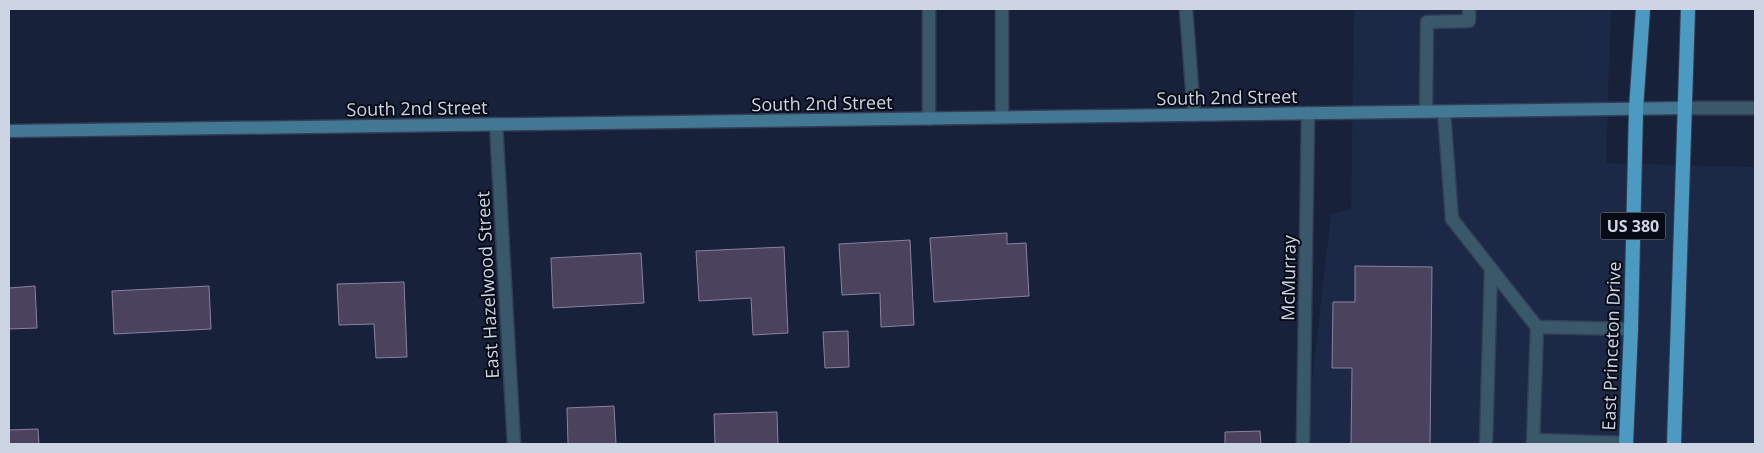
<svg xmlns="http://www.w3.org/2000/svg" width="1764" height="453" viewBox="0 0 1764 453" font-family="'Open Sans',sans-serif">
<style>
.built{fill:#1b2846}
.building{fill:#4b425e;stroke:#8b81a1}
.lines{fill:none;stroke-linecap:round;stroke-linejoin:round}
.service-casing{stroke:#343e55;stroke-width:15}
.minor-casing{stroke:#343e55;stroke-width:15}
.tertiary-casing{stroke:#343e55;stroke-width:15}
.secondary-casing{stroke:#343e55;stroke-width:15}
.trunk-casing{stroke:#343e55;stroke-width:16}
.service{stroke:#39596b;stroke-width:12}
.minor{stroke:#39596b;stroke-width:12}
.tertiary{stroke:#39596b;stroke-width:12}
.secondary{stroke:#437894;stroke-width:12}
.trunk{stroke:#4c9ac2;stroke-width:14}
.labels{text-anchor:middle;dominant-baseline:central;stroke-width:4;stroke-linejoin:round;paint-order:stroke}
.shield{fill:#070b16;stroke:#9298a7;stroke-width:1}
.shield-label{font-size:16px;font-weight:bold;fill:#cdd5e5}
.street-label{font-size:18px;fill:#cdd5e5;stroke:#070b16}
</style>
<rect width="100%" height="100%" fill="#172139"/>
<path class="built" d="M1354 9H1611L1606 163 1755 167V444H1305L1331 214 1351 209Z"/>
<path class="building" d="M1007 233V244L1026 243 1029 296 934 302 930 238Z
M910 240 914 325 881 327 880 293 842 295 839 244Z
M784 247 788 333 753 335 751 298 699 301 696 251Z
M641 253 644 303 553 308 551 258Z
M1355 266 1432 267 1430 444H1351L1352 368H1332L1333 302H1355Z
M404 282 407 357 376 358 374 324 339 325 337 284Z
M35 286 37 328 9 329V288Z
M209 286 211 329 114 334 112 291Z
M848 331 849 367 825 368 823 332Z
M614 406 616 444H568L567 408Z
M777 412 778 444H715L714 414Z
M38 429 39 444H9V430Z
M1260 431 1261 444H1225V432Z"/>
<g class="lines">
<g class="service-casing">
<path id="service" d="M1002 9V117
M1186 9 1194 115
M1426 112 1427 22 1469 21V9
M1444 112 1452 219 1537 327 1631 329
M929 119V9
M1534 440 1626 443
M1486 444 1491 269
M1533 444 1537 327"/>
</g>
<g class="minor-casing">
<path id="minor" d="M496 124 514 444
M1303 444 1308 113"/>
</g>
<g class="tertiary-casing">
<path id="tertiary" d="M1685 108H1755"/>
</g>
<g class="secondary-casing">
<path id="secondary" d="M9 131 1685 108"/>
</g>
<g class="trunk-casing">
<path id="trunk" d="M1626 444 1631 329 1636 109 1643 9
M1674 444 1688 9"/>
</g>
<use href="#service" class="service"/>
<use href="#minor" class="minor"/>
<use href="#tertiary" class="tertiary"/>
<use href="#secondary" class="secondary"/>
<use href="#trunk" class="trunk"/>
</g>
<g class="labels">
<rect class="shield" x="1600.5" y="212.5" width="65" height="27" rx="4"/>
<g class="shield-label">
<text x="1633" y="226">US 380</text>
</g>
<g class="street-label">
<text transform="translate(1227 97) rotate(-1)">South 2nd Street</text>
<text transform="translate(822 103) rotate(-1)">South 2nd Street</text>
<text transform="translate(417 108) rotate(-1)">South 2nd Street</text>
<text transform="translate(1288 278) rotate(-89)">McMurray</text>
<text transform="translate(487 285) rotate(-93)">East Hazelwood Street</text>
<text transform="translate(1611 346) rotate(-88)">East Princeton Drive</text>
</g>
</g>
<rect width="1764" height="453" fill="none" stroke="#cdd5e5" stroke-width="20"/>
</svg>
